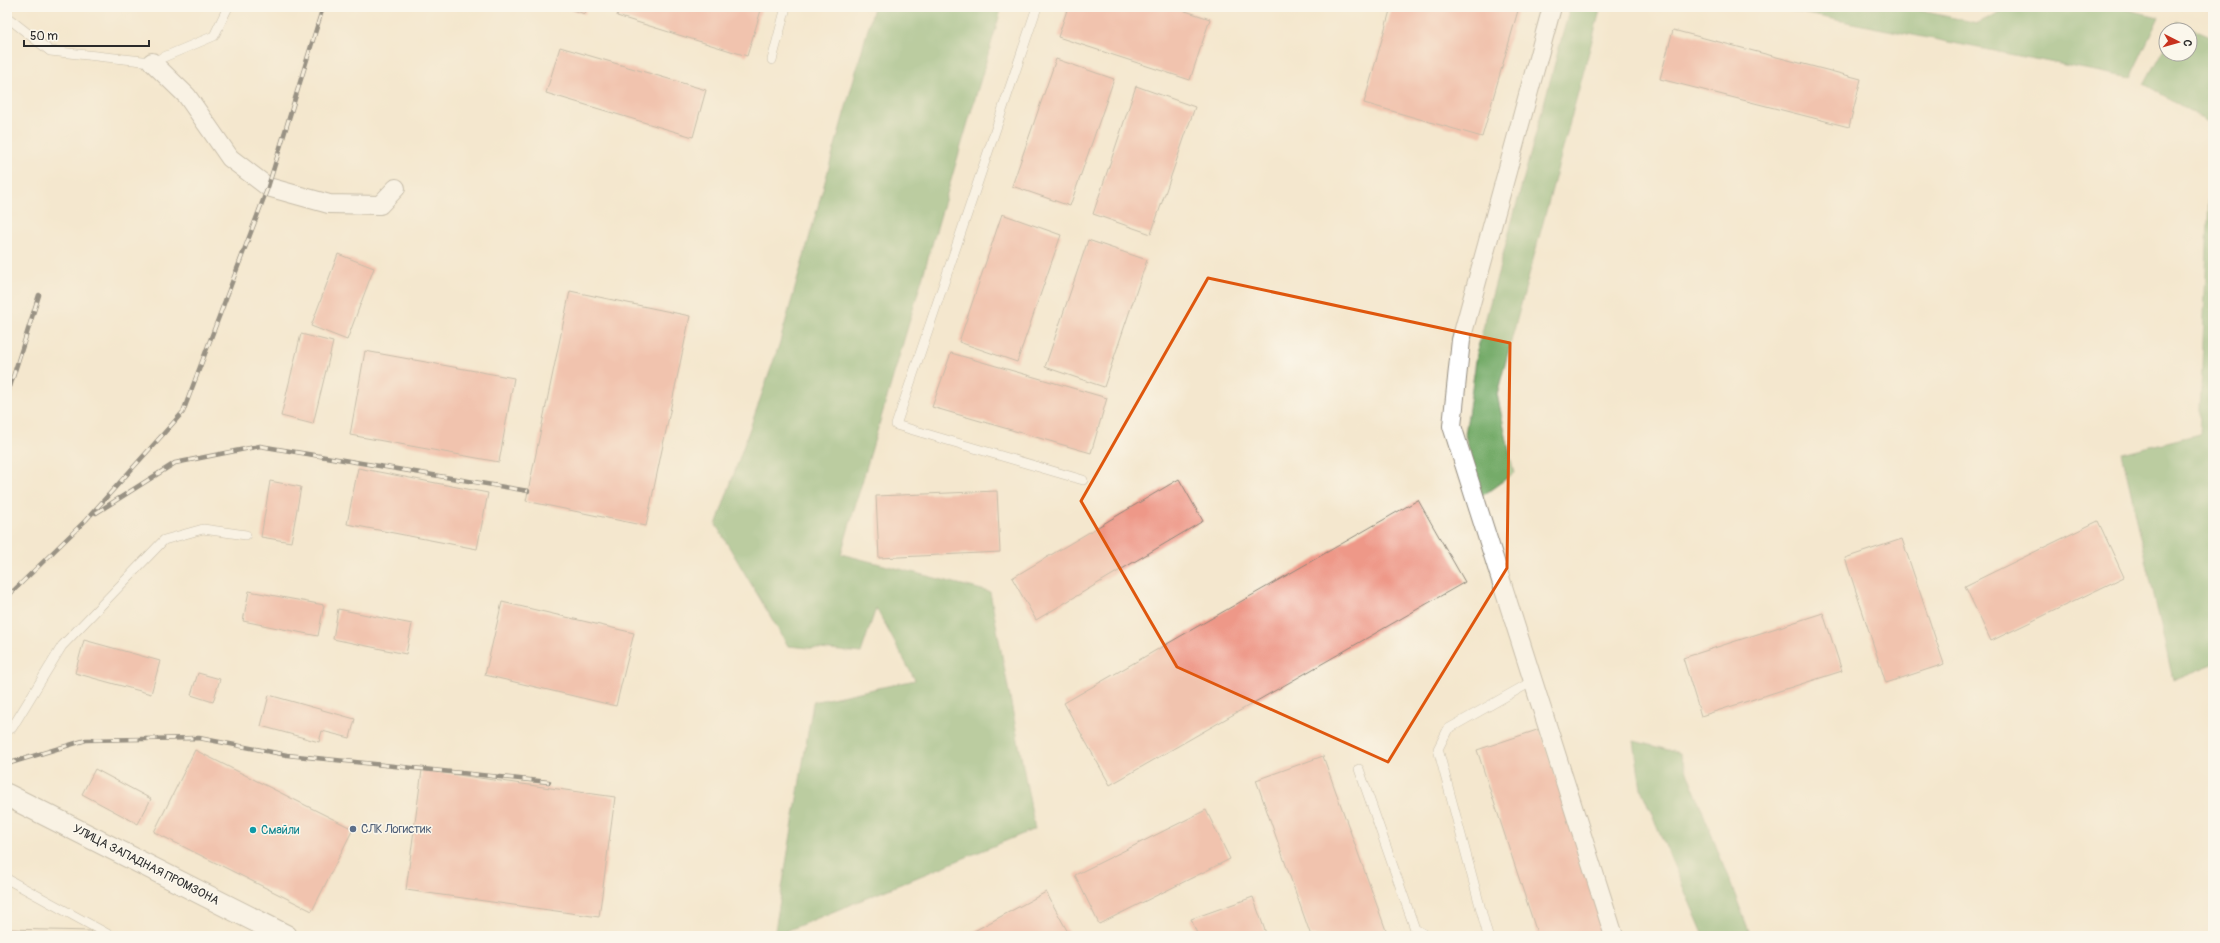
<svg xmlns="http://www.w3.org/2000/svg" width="2220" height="943" viewBox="0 0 2220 943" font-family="Pangolin,sans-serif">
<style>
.forest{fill:#74ab69;stroke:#506b4a}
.building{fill:#ee9888}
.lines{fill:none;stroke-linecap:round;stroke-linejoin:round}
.lane-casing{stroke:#90897c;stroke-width:10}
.street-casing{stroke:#90897c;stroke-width:20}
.secondary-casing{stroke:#90897c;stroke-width:24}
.lane{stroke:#fff;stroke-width:9}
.street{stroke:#fff;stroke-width:18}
.secondary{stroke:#fff;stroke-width:22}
.rail-casing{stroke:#2b2b2b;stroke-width:4.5}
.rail{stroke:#fbf7ec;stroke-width:3;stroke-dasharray:9;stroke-linecap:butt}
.marked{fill:none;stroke:#df570e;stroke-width:3;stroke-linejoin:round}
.service-dot{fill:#5c6f8a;stroke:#fbf7ec;stroke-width:1.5}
.culture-dot{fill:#0f9aa8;stroke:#fbf7ec;stroke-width:1.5}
.labels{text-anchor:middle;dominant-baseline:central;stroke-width:3;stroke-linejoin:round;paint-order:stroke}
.service-label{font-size:12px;fill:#4e5e75;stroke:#fbf7ec;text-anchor:start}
.culture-label{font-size:12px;fill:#0d838f;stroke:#fbf7ec;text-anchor:start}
.street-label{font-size:12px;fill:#2b2b2b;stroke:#fbf7ec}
</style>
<rect width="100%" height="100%" fill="#fbf7ec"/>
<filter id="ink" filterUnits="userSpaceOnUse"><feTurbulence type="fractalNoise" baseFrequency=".025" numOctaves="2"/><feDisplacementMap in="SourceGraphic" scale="8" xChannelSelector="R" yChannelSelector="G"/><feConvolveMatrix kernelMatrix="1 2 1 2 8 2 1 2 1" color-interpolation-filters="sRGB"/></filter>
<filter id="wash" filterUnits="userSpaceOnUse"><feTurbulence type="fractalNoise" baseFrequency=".012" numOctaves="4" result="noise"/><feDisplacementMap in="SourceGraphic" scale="16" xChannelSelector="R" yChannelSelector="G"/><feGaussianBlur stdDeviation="0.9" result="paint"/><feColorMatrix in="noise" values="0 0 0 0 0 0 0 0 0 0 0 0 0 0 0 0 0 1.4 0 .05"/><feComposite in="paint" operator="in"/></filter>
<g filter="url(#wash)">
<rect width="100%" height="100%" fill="#f4e7ce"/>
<path class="forest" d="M874 7H1002L841 554 990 592 1035 829 774 936 813 702 915 680 876 608 861 653 788 646 716 525 779 345Z
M1570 7H1601L1497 394 1514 473 1482 496 1465 435 1478 347Z
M1771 7H1903L1978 23 2010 7H2116L2159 17 2130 78Z
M2178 22 2213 37V664L2173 680 2122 453 2199 434 2212 124 2144 84 2166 44V54H2190V30H2174Z
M1634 741 1680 753 1751 936H1704L1641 789Z"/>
<g id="blocks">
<path class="building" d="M563 7H587L585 14Z
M619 7H762L747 56 617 16Z
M1068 7H1173L1210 19 1190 80 1058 37Z
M1391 7H1519L1482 137 1364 103Z
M1673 30 1861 79 1849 127 1660 79Z
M560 47 706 90 693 137 546 93Z
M1056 59 1114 79 1070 206 1012 186Z
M1136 86 1195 107 1151 234 1093 214Z
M1002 214 1061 235 1017 362 959 342Z
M1088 240 1147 260 1104 387 1045 367Z
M338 254 374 268 347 340 311 326Z
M570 291 690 316 646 526 526 501Z
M301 334 333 342 313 424 281 416Z
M365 351 514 378 499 462 350 435Z
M951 353 1107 398 1091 453 932 407Z
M358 468 488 493 477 549 347 524Z
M1179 479 1203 521 1036 620 1012 578Z
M270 481 301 487 291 542 261 537Z
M997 491 1000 552 879 558 876 496Z
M1418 500 1465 582 1110 785 1064 703Z
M2098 521 2124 577 1991 641 1965 586Z
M1902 539 1944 664 1886 683 1845 558Z
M249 591 324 605 318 636 243 621Z
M502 602 634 633 616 706 485 675Z
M338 609 412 624 406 654 333 639Z
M1823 613 1842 671 1701 716 1683 658Z
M84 640 160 661 151 694 75 673Z
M198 673 220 679 213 702 191 695Z
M269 695 355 719 350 738 322 731 319 742 261 726Z
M1540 729 1608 936H1538L1477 750Z
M195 750 353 829 312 911 154 832Z
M1323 756 1388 936H1311L1256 780Z
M95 769 151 799 138 824 82 794Z
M422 770 615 797 599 917 406 890Z
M1206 810 1230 859 1099 924 1075 875Z
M1046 892 1070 936H965Z
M1253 897 1267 936H1198L1191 919Z
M7 929 91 931 90 936H7Z"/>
</g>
</g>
<g filter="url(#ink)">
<use href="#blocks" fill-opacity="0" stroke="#90897c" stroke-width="1"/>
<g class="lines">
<g class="lane-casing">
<path id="lane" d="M1037 7 896 425 1083 480
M7 17 50 51 152 62 214 36 228 7
M772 60 786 7
M7 730 12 728 62 646 164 540 203 529 246 535
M1359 769 1415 929 1427 936
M7 879 111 936
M1488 936 1438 749 1448 729 1533 681"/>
</g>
<g class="street-casing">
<path id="street" d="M1552 7 1461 340 1452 426 1614 936
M152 62 187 96 230 158 268 187 329 204 380 205 396 188"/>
</g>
<g class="secondary-casing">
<path id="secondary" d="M7 795 286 936"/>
</g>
<use href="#lane" class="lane"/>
<use href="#street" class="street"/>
<use href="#secondary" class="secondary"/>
<g class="rail-casing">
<path id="rail" d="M7 396 39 295
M96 513 175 463 260 446 528 491
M7 597 86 520 183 412 268 187 323 7
M7 764 86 740 199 738 287 755 549 782"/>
</g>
<use href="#rail" class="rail"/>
</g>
</g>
<path d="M0 0H2220V943H0ZM1208 278 1510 343 1507 568 1388 762 1177 667 1081 501Z" fill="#f4e7ce" fill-opacity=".55" fill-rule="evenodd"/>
<path class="marked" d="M1208 278 1510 343 1507 568 1388 762 1177 667 1081 501Z"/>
<circle class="service-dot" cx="353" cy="829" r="4"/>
<circle class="culture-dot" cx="253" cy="830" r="4"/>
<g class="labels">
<g class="service-label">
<text x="361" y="829">СЛК Логистик</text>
</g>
<g class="culture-label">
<text x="261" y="830">Смайли</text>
</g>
<g class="street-label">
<text transform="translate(146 865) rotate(27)">УЛИЦА ЗАПАДНАЯ ПРОМЗОНА</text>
</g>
</g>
<rect width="2220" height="943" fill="none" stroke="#fbf7ec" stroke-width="24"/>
<g transform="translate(2178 42) rotate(96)"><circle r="19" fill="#fbf7ec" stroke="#a8a59f"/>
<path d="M0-3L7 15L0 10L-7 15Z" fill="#c8321e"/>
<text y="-6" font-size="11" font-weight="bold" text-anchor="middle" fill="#2b2b2b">С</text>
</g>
<path d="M24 40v6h125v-6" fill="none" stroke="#2b2b2b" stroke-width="2"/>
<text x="30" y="40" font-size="12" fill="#2b2b2b" stroke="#fbf7ec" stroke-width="3" paint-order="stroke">50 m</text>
</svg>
